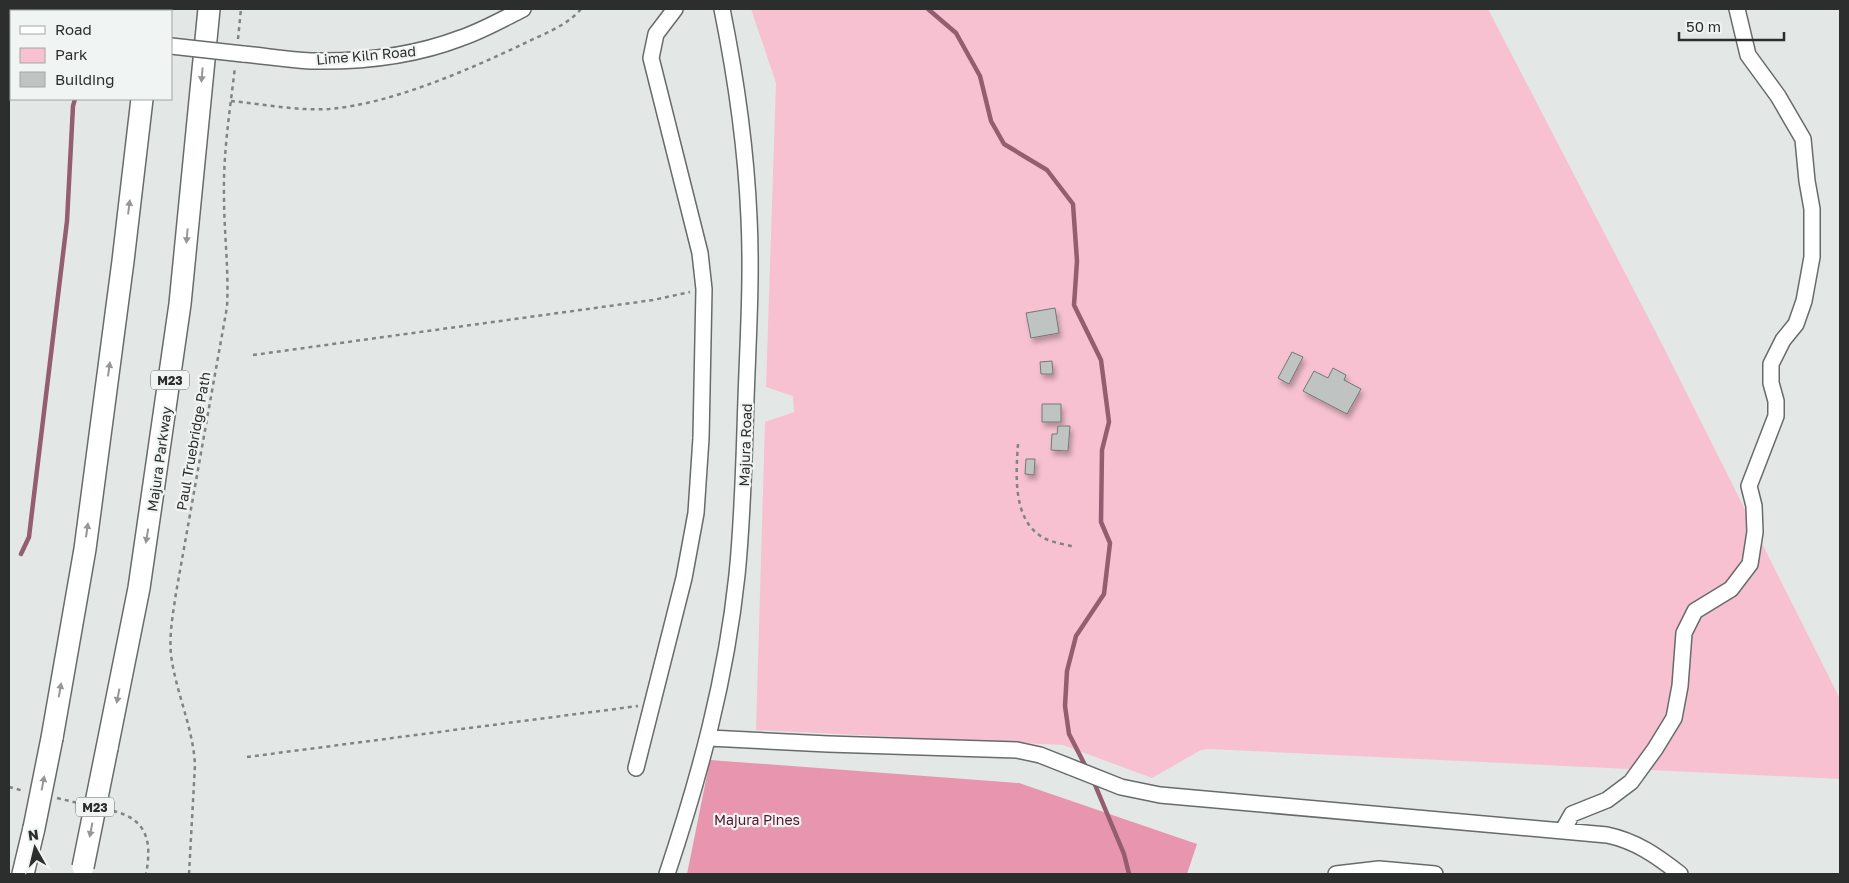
<svg xmlns="http://www.w3.org/2000/svg" width="1849" height="883" viewBox="0 0 1849 883" font-family="'Golos Text',sans-serif">
<style>
.green{fill:#f7c1d1}
.forest{fill:#e896af}
.lines{fill:none;stroke-linecap:round;stroke-linejoin:round}
.stream{stroke:#945e70;stroke-width:4.5}
.building{fill:#bfc4c3;stroke:#737877;filter:url(#shadow)}
.minor-casing{stroke:#676b6b;stroke-width:18}
.highway-casing{stroke:#676b6b;stroke-width:24}
.path{stroke:#808483;stroke-width:2.5;stroke-dasharray:4 4;stroke-linecap:butt}
.minor{stroke:#fff;stroke-width:15}
.highway{stroke:#fff;stroke-width:21}
.minor-bridge-casing{stroke:#676b6b;stroke-width:18;stroke-linecap:butt}
.highway-bridge-casing{stroke:#676b6b;stroke-width:24;stroke-linecap:butt}
.minor-bridge{stroke:#fff;stroke-width:15}
.highway-bridge{stroke:#fff;stroke-width:21}
.oneway{fill:#969696}
.labels{text-anchor:middle;dominant-baseline:central;stroke-width:4.5;stroke-linejoin:round;paint-order:stroke}
.shield{fill:#f0f5f4;stroke:#676a69;stroke-width:1}
.shield-label{font-size:12px;font-weight:bold;fill:#2c2e2d}
.street-label{font-size:14px;fill:#2c2e2d;stroke:#f0f5f4}
.park-label{font-size:14px;fill:#591130;stroke:#f0f5f4}
</style>
<defs>
<filter id="shadow"><feDropShadow dx="2.5" dy="4.5" stdDeviation="2.5" flood-color="#0004"/></filter>
</defs>
<rect width="100%" height="100%" fill="#e3e8e7"/>
<path class="green" d="M751 9H1488L1664 348 1840 699V779L1209 749 1201 750 1152 778 1063 745 756 730 765 422 794 412 793 396 766 387 776 83Z"/>
<path class="forest" d="M710 760 1019 783 1197 844 1187 874H687Z"/>
<g class="lines">
<path class="stream" d="M928 9 956 33 980 76 991 121 1004 144 1047 170 1073 204 1077 261 1074 305 1101 360 1109 422 1102 450 1101 522 1110 543 1104 594 1076 636 1067 671 1065 706 1069 734 1087 769
M21 554 29 537 31 520 67 221 73 106 75 99
M1093 780 1124 854 1129 874"/>
</g>
<path class="building" d="M1055 308 1059 333 1031 338 1026 313Z
M1292 352 1303 357 1289 384 1278 378Z
M1052 361 1053 374H1041L1040 362Z
M1333 368 1346 375 1344 380 1361 389 1347 414 1303 391 1314 371 1328 378Z
M1042 404H1061V422H1042Z
M1058 426H1070L1068 451 1051 450 1052 434H1057Z
M1026 459H1035L1034 475 1025 474Z"/>
<g class="lines">
<g class="minor-casing">
<path id="minor" d="M37 9 38 11
M9 37 11 36
M243 54C265 56 288 60 311 61 361 62 414 56 461 38 482 31 503 19 523 9
M709 738 828 744 1017 750 1040 755 1121 787 1160 795 1607 835C1636 841 1657 856 1680 874
M636 768 684 578 696 513 701 438 704 289 700 253 651 58 656 34 675 9
M1563 830 1572 814 1607 800 1631 782 1655 749 1674 718 1680 686 1684 633 1695 611 1731 589 1750 564 1755 532 1754 506 1749 486 1776 416V401L1771 383V364L1783 340 1796 324 1804 301 1812 257V209L1807 181 1803 139 1778 96 1748 55 1737 9
M667 874C700 775 726 679 737 575 743 516 744 458 746 399 748 339 752 278 749 218 746 147 736 78 722 9
M1336 874 1379 869 1435 874"/>
</g>
<g class="highway-casing">
<path id="highway" d="M152 11V9
M52 738 85 549 123 261 142 99
M107 748 139 588 180 304 209 9
M23 874 34 828"/>
</g>
<path class="path" d="M238 39 241 9
M231 101C263 104 297 111 329 109 391 104 468 70 523 44 543 34 567 26 581 9
M253 355 653 300 690 292
M1018 444C1016 474 1012 521 1044 538 1053 543 1065 544 1074 547
M247 757 638 706
M9 787 24 791
M57 798 78 803
M113 811C148 819 152 843 146 874
M189 874 195 765C193 727 176 693 171 655 169 634 173 614 176 593L227 307C229 270 224 233 224 196 223 153 230 110 235 67"/>
<use href="#minor" class="minor"/>
<use href="#highway" class="highway"/>
<g class="minor-bridge-casing">
<path id="minor-bridge" d="M171 46 243 54"/>
</g>
<g class="highway-bridge-casing">
<path id="highway-bridge" d="M34 828 52 738
M83 867 107 748"/>
</g>
<use href="#minor-bridge" class="minor-bridge"/>
<use href="#highway-bridge" class="highway-bridge"/>
</g>
<defs><path id="oneway-solid" d="M-6-.8H1V-3.2L6.5 0L1 3.2V.8H-6Z" transform="scale(1.25)"/></defs>
<g class="oneway">
<use href="#oneway-solid" transform="translate(202 75) rotate(95)"/>
<use href="#oneway-solid" transform="translate(129 207) rotate(-83)"/>
<use href="#oneway-solid" transform="translate(187 236) rotate(95)"/>
<use href="#oneway-solid" transform="translate(109 369) rotate(-82)"/>
<use href="#oneway-solid" transform="translate(87 530) rotate(-82)"/>
<use href="#oneway-solid" transform="translate(147 536) rotate(99)"/>
<use href="#oneway-solid" transform="translate(60 690) rotate(-80)"/>
<use href="#oneway-solid" transform="translate(118 696) rotate(101)"/>
<use href="#oneway-solid" transform="translate(43 783) rotate(-79)"/>
<use href="#oneway-solid" transform="translate(91 830) rotate(101)"/>
</g>
<g class="labels">
<g class="shield">
<rect x="151" y="370.5" width="38" height="19" rx="4"/>
<rect x="76" y="797.5" width="38" height="19" rx="4"/>
</g>
<g class="shield-label">
<text x="170" y="380">M23</text>
<text x="95" y="807">M23</text>
</g>
<g class="street-label">
<text transform="translate(366 55) rotate(-5)">Lime Kiln Road</text>
<text transform="translate(193 441) rotate(-80)">Paul Truebridge Path</text>
<text transform="translate(745 445) rotate(-88)">Majura Road</text>
<text transform="translate(159 459) rotate(-82)">Majura Parkway</text>
</g>
<g class="park-label">
<text x="757" y="819">Majura Pines</text>
</g>
</g>
<rect width="1849" height="883" fill="none" stroke="#2c2e2d" stroke-width="20"/>
<rect x="10" y="10" width="162" height="90" fill="#f0f5f4" stroke="#a2a5a4"/>
<rect x="20" y="26" width="25" height="8" fill="#ffffff" stroke="#a2a5a4"/>
<text x="55" y="35" font-size="15" fill="#2c2e2d">Road</text>
<rect x="20" y="48" width="25" height="15" fill="#f7c1d1" stroke="#a2a5a4"/>
<text x="55" y="60" font-size="15" fill="#2c2e2d">Park</text>
<rect x="20" y="72" width="25" height="15" fill="#bfc4c3" stroke="#a2a5a4"/>
<text x="55" y="85" font-size="15" fill="#2c2e2d">Building</text>
<g transform="translate(35 848) rotate(352)" stroke="#f0f5f4" stroke-width="4" paint-order="stroke">
<path d="M0-4L9 19L0 12L-9 19Z" fill="#2c2e2d"/>
<text y="-8" font-size="14" font-weight="bold" text-anchor="middle" fill="#2c2e2d">N</text>
</g>
<path d="M1679 32v8h105v-8" fill="none" stroke="#2c2e2d" stroke-width="2.5"/>
<text x="1686" y="32" font-size="15" fill="#2c2e2d" stroke="#f0f5f4" stroke-width="4" paint-order="stroke">50 m</text>
</svg>
